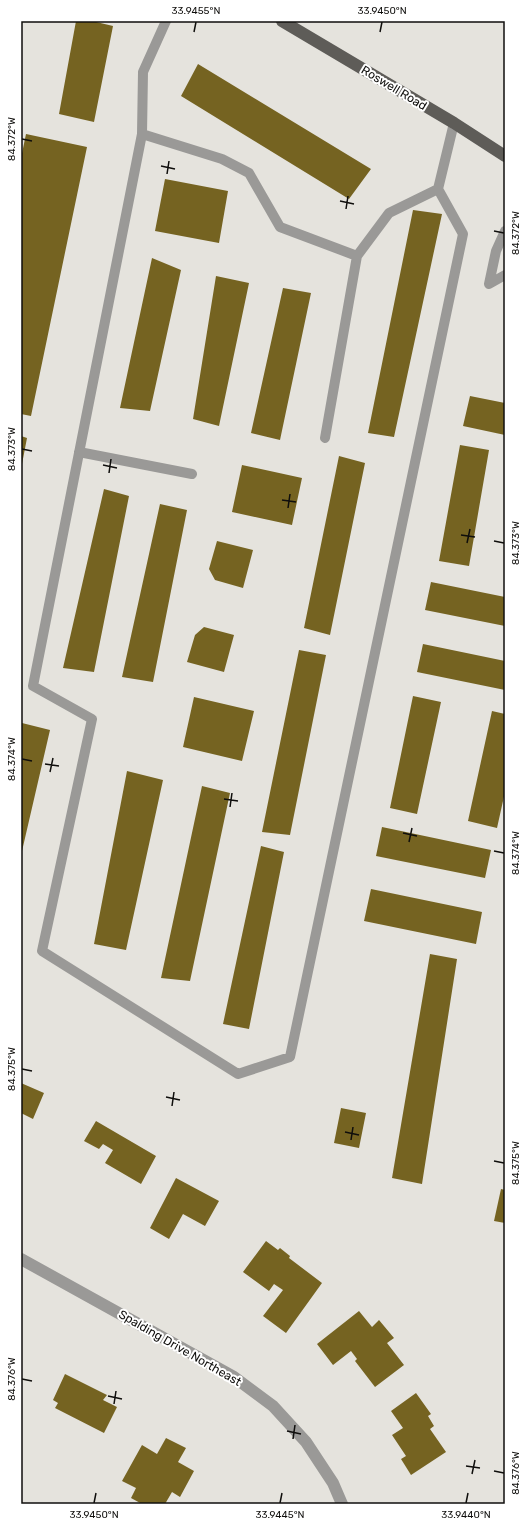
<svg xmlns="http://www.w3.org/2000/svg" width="526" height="1525" viewBox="0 0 526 1525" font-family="Rubik,sans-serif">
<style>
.building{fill:#756321}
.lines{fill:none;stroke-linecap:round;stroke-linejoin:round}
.lane{stroke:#9a9997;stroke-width:10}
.street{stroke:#9a9997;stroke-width:12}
.primary{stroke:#5e5c58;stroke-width:12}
.ticks{fill:none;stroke:#0f0e0c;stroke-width:1.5}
.labels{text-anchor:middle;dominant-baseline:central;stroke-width:4;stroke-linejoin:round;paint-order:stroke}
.street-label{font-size:12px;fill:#0f0e0c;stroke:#fff}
.neatline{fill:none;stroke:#0f0e0c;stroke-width:1.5}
.ticks-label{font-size:10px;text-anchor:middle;fill:#0f0e0c}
</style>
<rect width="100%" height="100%" fill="#e5e3dd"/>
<path class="building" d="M76 21H92L113 26 94 122 59 114Z
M198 64 371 169 349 199 181 96Z
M26 134 87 147 31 416 21 414V158Z
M165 179 228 191 219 243 155 231Z
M413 210 442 214 394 437 368 433Z
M152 258 181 270 150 411 120 408Z
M216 276 249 283 219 426 193 419Z
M283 288 311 293 280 440 251 433Z
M470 396 505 403V435L463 426Z
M21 436 27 438 22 464H21Z
M460 445 489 450 469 566 439 561Z
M339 456 365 463 330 635 304 628Z
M242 465 302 478 292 525 232 512Z
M104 489 129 496 94 672 63 668Z
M160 504 187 510 153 682 122 677Z
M217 541 253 550 243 588 215 580 209 569Z
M431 582 505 597V626L425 610Z
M204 627 234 635 224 672 187 662 195 635Z
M423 644 505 661V690L417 672Z
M299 650 326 655 290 835 262 832Z
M413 696 441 702 417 814 390 808Z
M194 697 254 711 242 761 183 747Z
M492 711 505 714V792L497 828 468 821Z
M22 723 50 730 22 851 21 729Z
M127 771 163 780 126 950 94 944Z
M202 786 230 793 190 981 161 978Z
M382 827 491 850 485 878 376 856Z
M261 846 284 852 249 1029 223 1024Z
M371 889 482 912 476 944 364 921Z
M430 954 457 959 422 1184 392 1178Z
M21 1083 44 1093 33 1119 21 1113Z
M341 1108 366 1113 359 1148 334 1143Z
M96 1121 156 1156 141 1184 105 1163 113 1150 103 1144 99 1149 84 1141Z
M176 1178 219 1201 205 1226 183 1214 169 1239 150 1228Z
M501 1189 505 1190V1223L494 1221Z
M266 1241 278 1250 280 1248 290 1256 289 1258 322 1283 286 1333 263 1316 283 1290 274 1284 269 1291 243 1272Z
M359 1311 372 1327 379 1320 394 1338 387 1343 404 1365 375 1387 355 1361 357 1359 351 1351 333 1365 317 1344Z
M65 1374 107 1395 103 1400 117 1407 104 1433 55 1408 58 1403 53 1400Z
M416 1393 431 1414 428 1416 434 1426 430 1429 446 1452 411 1475 401 1459 406 1456 392 1435 403 1428 391 1411Z
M166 1438 186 1448 178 1462 194 1471 180 1497 172 1492 165 1504H142L131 1498 136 1488 122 1481 142 1445 157 1454Z"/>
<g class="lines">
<path class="lane" d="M142 134 143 72 166 21
M438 189 389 213 357 256 280 227 249 173 222 159 142 134 33 686 92 719 42 951 238 1074 290 1057 463 234 438 189 454 123
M505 231 496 251 489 284 505 275
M325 438 357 256
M79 452 192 474"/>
<path class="street" d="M21 1259 234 1377 273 1406 306 1442 333 1483 342 1504"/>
<path class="primary" d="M282 21 454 123 505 156"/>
</g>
<path class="ticks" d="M194 32 196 22M380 32 382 22M22 139 32 141M161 166 175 169M167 174 169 161M340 201 354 204M346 209 348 196M494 231 504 233M22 449 32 451M103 465 117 468M109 473 111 459M282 500 296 502M288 508 290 494M461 535 475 537M494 541 504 543M467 543 470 529M22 759 32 761M45 764 59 766M50 772 53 758M224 799 238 801M230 807 232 793M403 833 417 836M409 842 412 828M494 851 504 853M22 1069 32 1071M166 1097 180 1100M172 1106 174 1092M345 1132 359 1135M351 1140 353 1127M494 1161 504 1163M22 1379 32 1381M108 1396 122 1399M114 1404 116 1391M287 1431 301 1434M293 1439 295 1425M466 1466 480 1468M494 1471 504 1473M472 1474 475 1460M94 1503 96 1493M280 1503 282 1493M466 1503 468 1493"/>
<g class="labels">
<g class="street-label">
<text transform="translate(394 88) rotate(31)">Roswell Road</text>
<text transform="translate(180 1348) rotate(30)">Spalding Drive Northeast</text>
</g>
</g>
<rect width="526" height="1525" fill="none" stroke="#ffffff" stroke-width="44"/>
<rect x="22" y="22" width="482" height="1481" class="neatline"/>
<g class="ticks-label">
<text x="196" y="14">33.9455°N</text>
<text x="382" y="14">33.9450°N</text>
<text transform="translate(11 139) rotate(-90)" y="4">84.372°W</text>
<text transform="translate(515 233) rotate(-90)" y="4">84.372°W</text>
<text transform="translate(11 449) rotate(-90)" y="4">84.373°W</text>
<text transform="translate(515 543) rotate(-90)" y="4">84.373°W</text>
<text transform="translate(11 759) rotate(-90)" y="4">84.374°W</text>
<text transform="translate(515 853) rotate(-90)" y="4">84.374°W</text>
<text transform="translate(11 1069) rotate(-90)" y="4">84.375°W</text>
<text transform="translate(515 1163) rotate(-90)" y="4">84.375°W</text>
<text transform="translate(11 1379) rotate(-90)" y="4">84.376°W</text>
<text transform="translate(515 1473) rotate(-90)" y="4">84.376°W</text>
<text x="94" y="1518">33.9450°N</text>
<text x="280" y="1518">33.9445°N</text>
<text x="466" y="1518">33.9440°N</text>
</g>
</svg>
